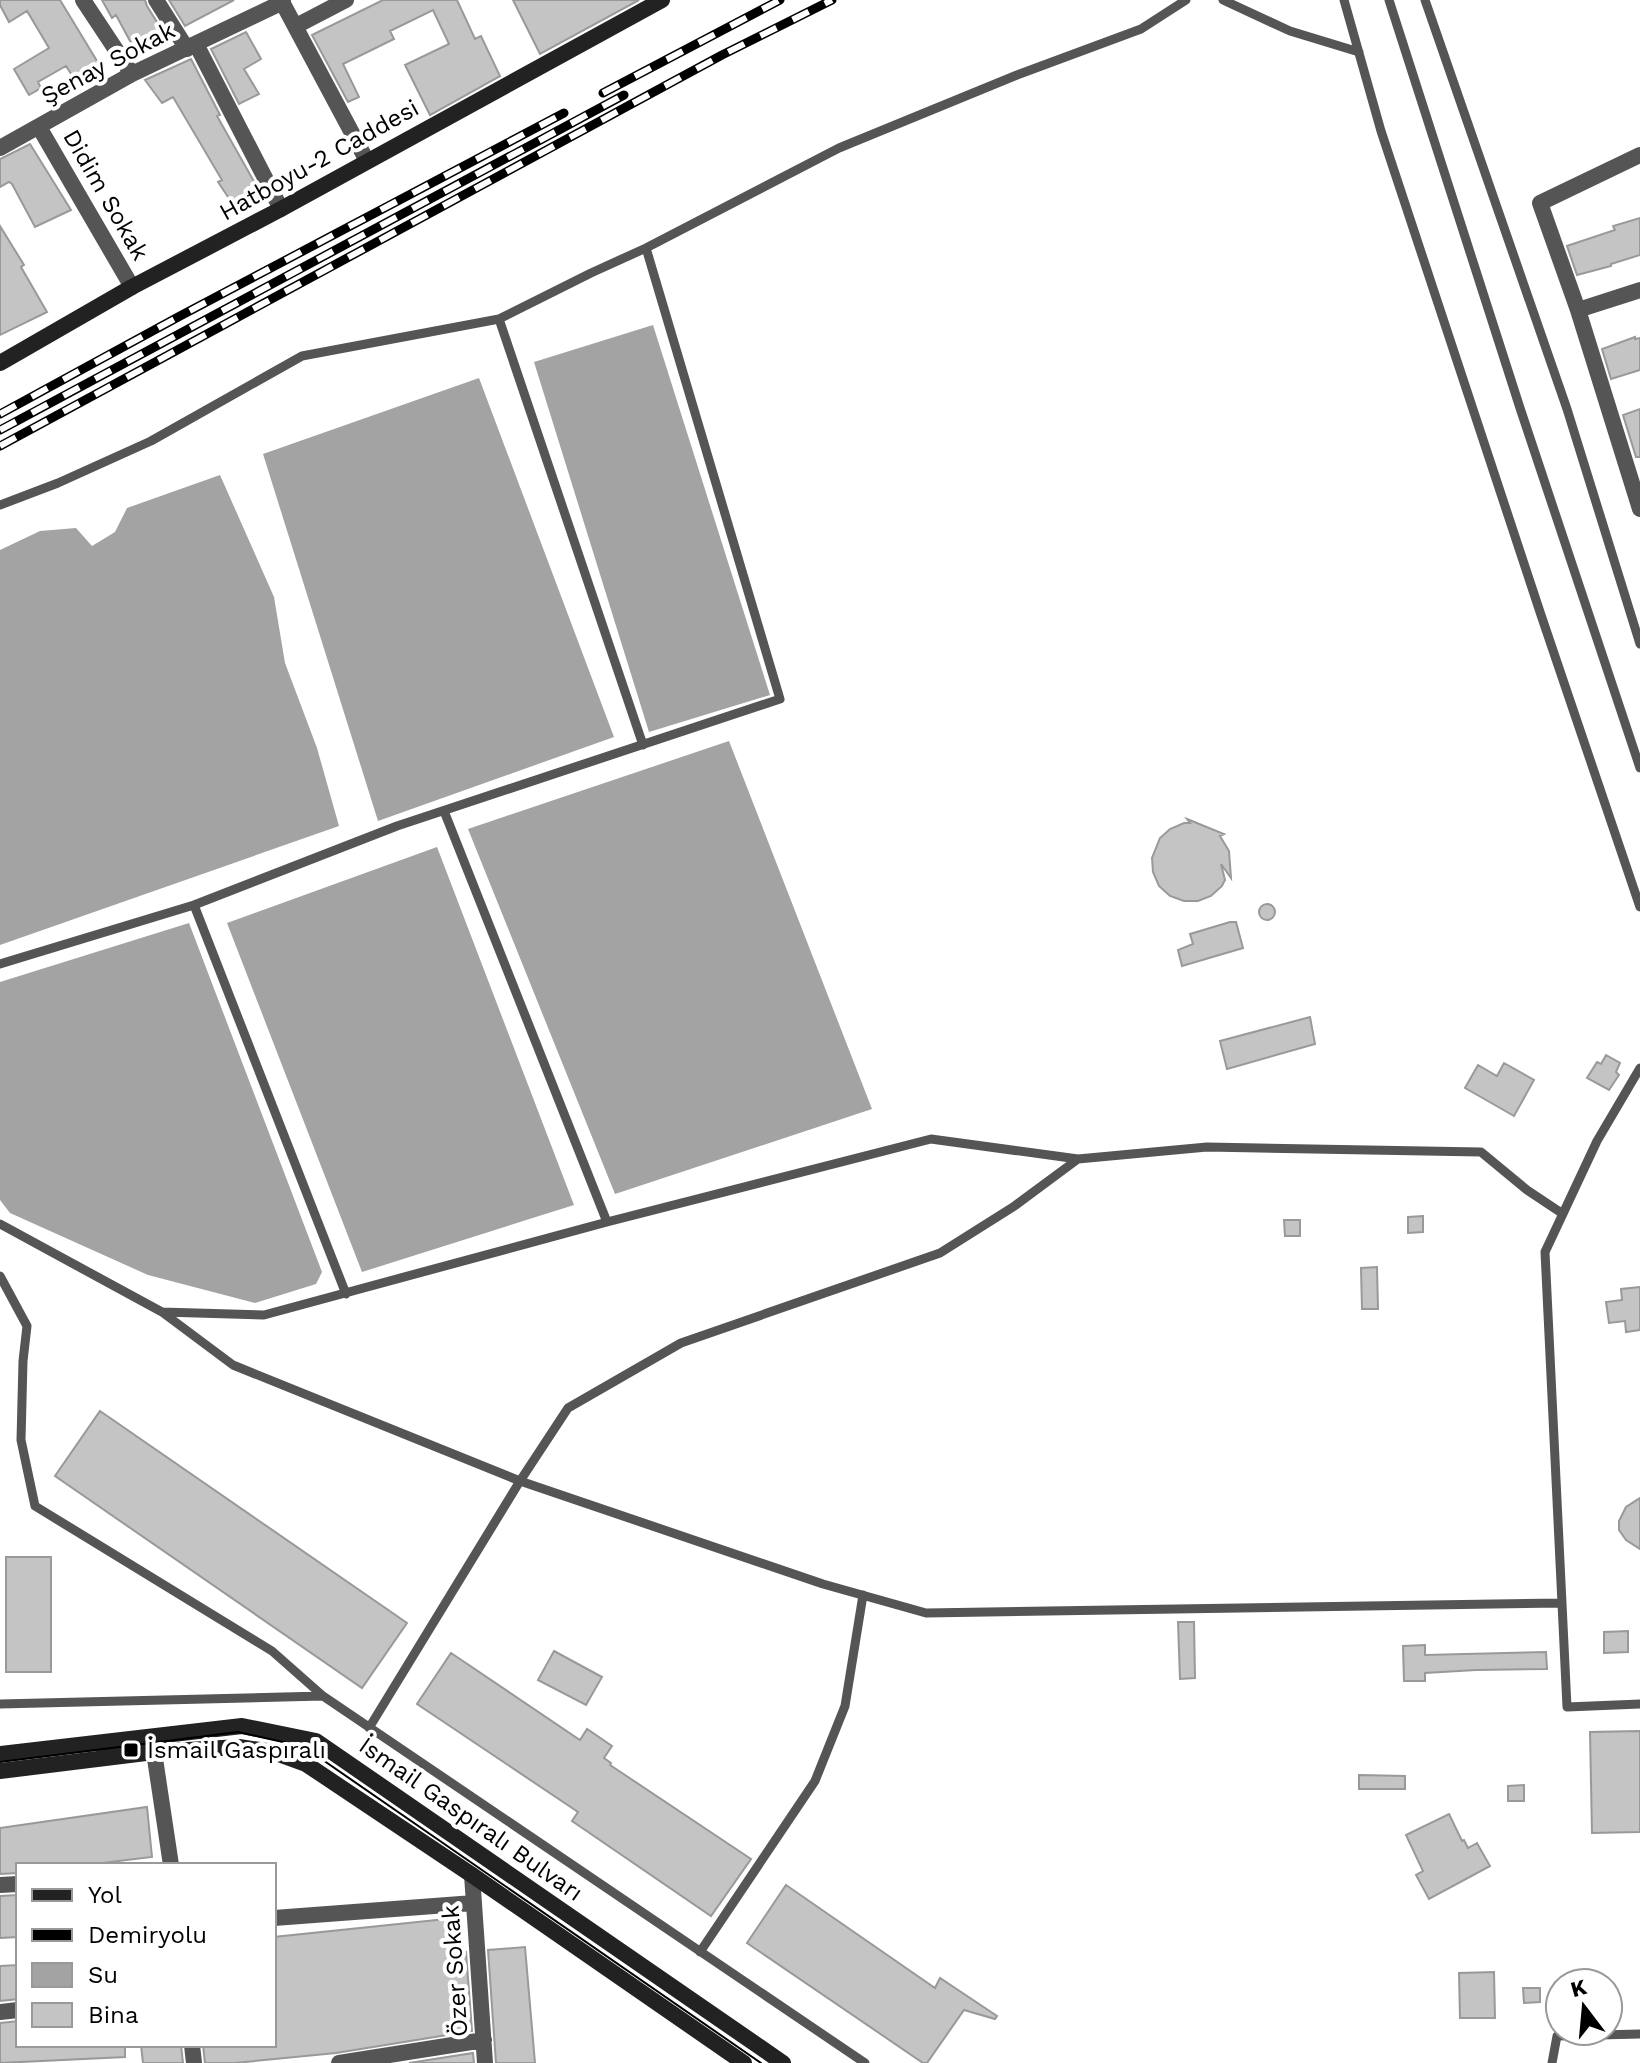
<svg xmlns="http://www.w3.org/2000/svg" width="1640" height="2063" viewBox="0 0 1640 2063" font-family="'Work Sans',sans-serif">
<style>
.water{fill:#a3a3a3}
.building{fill:#c4c4c4;stroke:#999;stroke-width:2}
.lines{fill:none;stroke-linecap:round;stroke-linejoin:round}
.lane{stroke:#555;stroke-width:9}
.street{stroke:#555;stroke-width:16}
.secondary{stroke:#222;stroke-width:16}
.tram{stroke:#000;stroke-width:2}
.rail-casing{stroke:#000;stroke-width:9}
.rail{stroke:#fff;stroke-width:6;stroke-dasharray:18;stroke-linecap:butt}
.poi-dot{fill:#000;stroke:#fff;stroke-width:3}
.labels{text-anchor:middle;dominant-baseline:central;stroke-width:8;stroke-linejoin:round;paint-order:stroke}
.street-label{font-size:24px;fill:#000;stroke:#fff}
.poi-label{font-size:24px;fill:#000;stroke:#fff;text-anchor:start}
</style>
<rect width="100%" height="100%" fill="#fff"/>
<path class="water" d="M653 325 770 695 649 732 534 362Z
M479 378 614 737 378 821 263 454Z
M220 475 274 597 285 663 317 748 339 826 0 945V550L40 531 76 528 92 546 115 532 127 508Z
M729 741 872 1109 615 1194 468 829Z
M437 847 574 1205 362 1272 227 923Z
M189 923 322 1272 316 1284 255 1303 148 1275 10 1213 0 1200V982Z"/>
<path class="building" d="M0 0H60L100 66 75 80 66 66 38 82 41 88 29 95 14 69 49 48 27 11 9 22 0 5Z
M102 0H145L147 6 165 35 136 52 116 15 112 18Z
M169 0H234L185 26Z
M383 0H457L475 39 481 36 500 76 430 115 405 65 449 44 433 10 390 31 394 39 343 64 359 97 348 102 312 35Z
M513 0H639L540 54Z
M246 32 261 59 244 69 259 94 239 104 211 49Z
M191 59 220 115 217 116 265 201 240 215 218 182 222 180 173 97 162 103 145 80Z
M30 144 71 210 35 227 12 184 9 182 0 187V159Z
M1640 218V255L1611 264V266L1577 275 1567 246 1615 230 1613 226Z
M0 226 24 265 21 267 47 312 0 335Z
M1635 337V339L1640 338V370L1611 379 1602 349Z
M1640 409V457H1636L1623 415Z
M1187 819 1224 834 1220 836 1229 851 1231 878 1221 864 1225 880 1222 886 1211 896 1198 901H1184L1170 896 1159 886 1153 872 1152 858 1160 838 1170 829 1184 823H1190Z
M1259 912a8 8 0 1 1 16 0a8 8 0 1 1-16 0Z
M1230 922H1236L1243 948 1182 966 1178 950 1193 944 1190 934Z
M1310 1017 1315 1044 1227 1069 1220 1041Z
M1606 1055 1620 1063 1616 1072 1619 1075 1609 1090 1587 1078 1597 1062 1601 1064Z
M1504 1063 1534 1080 1514 1116 1465 1088 1478 1065 1497 1076Z
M1423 1216V1232L1408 1233V1217Z
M1284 1220H1300V1236H1285Z
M1377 1267 1378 1309H1362L1361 1268Z
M1640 1287V1330L1626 1332 1625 1321 1609 1323 1606 1302 1622 1300 1621 1289Z
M100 1411 407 1623 362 1688 55 1476Z
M1640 1498V1549L1626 1540 1619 1530V1521L1626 1507Z
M6 1557H51V1672H6Z
M1178 1622H1194L1195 1678 1180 1679Z
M1628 1631V1652L1604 1653V1632Z
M1425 1645V1655L1546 1652 1547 1669 1476 1670 1425 1673V1681H1404L1403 1646Z
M554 1651 602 1677 586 1705 538 1680Z
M451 1653 580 1740 587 1729 612 1746 604 1758 611 1763 610 1765 751 1859 711 1916 572 1821 578 1812 417 1704Z
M1640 1731V1832L1592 1833 1590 1732Z
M1359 1775 1405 1776V1789H1359Z
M1524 1785V1801H1508V1786Z
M147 1807 152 1857 86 1865H18V1873L0 1874V1828Z
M1449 1814 1462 1841 1464 1840 1468 1848 1477 1843 1490 1866 1429 1899 1416 1875 1423 1871 1406 1835Z
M786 1885 935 1988 940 1978 997 2016 995 2019 964 2010 927 2063H923L747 1943Z
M18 1895V1937L0 1938V1896Z
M446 1919 458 1926 461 1953 466 1952 472 2031 336 2053 235 2063H205L203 2045H274V1937Z
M525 1947 535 2063H496L488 1950Z
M18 1965V1999L0 2001V1966Z
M1494 1972 1495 2018H1460L1459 1973Z
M1523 1988H1540V2002L1524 2003Z
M18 2021V2045H125V2057L0 2063V2023Z
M141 2045H181L183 2063H143Z
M473 2053 474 2063H409Z"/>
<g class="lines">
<path class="lane" d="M1223 0 1290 31 1359 52
M1344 0 1381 131 1541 615 1640 907
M1389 0 1520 408 1640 768
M1425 0 1567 409 1640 644
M0 505 58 483 151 441 302 356 499 319
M643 745 499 319 591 273 646 248 839 148 1017 75 1141 29 1186 0
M444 811 607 1222
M194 905 346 1294
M0 964 194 905 397 826 780 699 646 248
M1640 1068 1597 1141 1545 1252 1567 1707 1640 1704
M0 1224 162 1312 264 1315 607 1222 931 1139 1078 1159 1207 1147 1481 1152 1527 1190 1563 1214
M0 1276 27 1326 23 1361 21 1440 35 1506 272 1651 323 1696
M162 1312 233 1365 520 1481 823 1584 926 1613 1562 1603
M0 1704 323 1696 865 2063
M369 1728 520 1481 568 1408 681 1343 940 1253 1013 1207 1078 1159
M700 1952 815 1781 845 1706 863 1595
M1552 2063 1557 2036 1640 2034"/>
<path class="street" d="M83 0 132 74
M156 0 187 49
M281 0 367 161
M296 26 346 0
M196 44 281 209
M39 127 132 287
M0 148 132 74 283 2
M1640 155 1540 203 1578 310 1640 509
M1578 310 1640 290
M154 1752 171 1865
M472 1875 485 2063
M0 1885 18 1884
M274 1918 474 1903
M0 2012 18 2010
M192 2045 194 2063
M339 2063 484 2040"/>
<path class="secondary" d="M0 363 132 287 281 209 662 0
M0 1754 242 1726 316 1741 783 2063
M0 1771 154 1752 239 1747 273 1752 306 1764 472 1875 744 2063"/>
<path class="tram" d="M0 1762 238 1732 296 1745 320 1758 761 2063"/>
<g class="rail-casing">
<path id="rail" d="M603 93 780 0
M0 414 180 316 564 113
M0 430 624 95
M0 446 722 55 832 0"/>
</g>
<use href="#rail" class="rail"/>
</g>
<rect class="poi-dot" x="123" y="1742" width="16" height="16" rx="4"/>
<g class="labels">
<g class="street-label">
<text transform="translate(108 63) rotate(-28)">Şenay Sokak</text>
<text transform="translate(319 160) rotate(-29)">Hatboyu-2 Caddesi</text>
<text transform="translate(106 195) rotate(60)">Didim Sokak</text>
<text transform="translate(471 1819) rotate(35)">İsmail Gaspıralı Bulvarı</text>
<text transform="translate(455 1971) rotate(-94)">Özer Sokak</text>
</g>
<g class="poi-label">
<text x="147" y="1750">İsmail Gaspıralı</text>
</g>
</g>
<rect x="16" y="1863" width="260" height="184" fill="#ffffff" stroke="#999999" stroke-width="2"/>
<rect x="32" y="1889" width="40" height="12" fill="#222222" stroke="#999999" stroke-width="2"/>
<text x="88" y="1903" font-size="24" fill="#000000">Yol</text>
<rect x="32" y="1929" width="40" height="12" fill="#000000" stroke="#999999" stroke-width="2"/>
<text x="88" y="1943" font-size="24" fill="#000000">Demiryolu</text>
<rect x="32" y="1963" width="40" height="24" fill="#a3a3a3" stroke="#999999" stroke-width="2"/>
<text x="88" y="1983" font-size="24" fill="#000000">Su</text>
<rect x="32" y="2003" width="40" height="24" fill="#c4c4c4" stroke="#999999" stroke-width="2"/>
<text x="88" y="2023" font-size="24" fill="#000000">Bina</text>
<g transform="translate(1584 2007) rotate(344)"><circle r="38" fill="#ffffff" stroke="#999999" stroke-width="2"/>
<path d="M0-6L14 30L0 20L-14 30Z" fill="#000000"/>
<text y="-12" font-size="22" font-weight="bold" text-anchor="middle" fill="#000000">K</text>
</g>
</svg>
